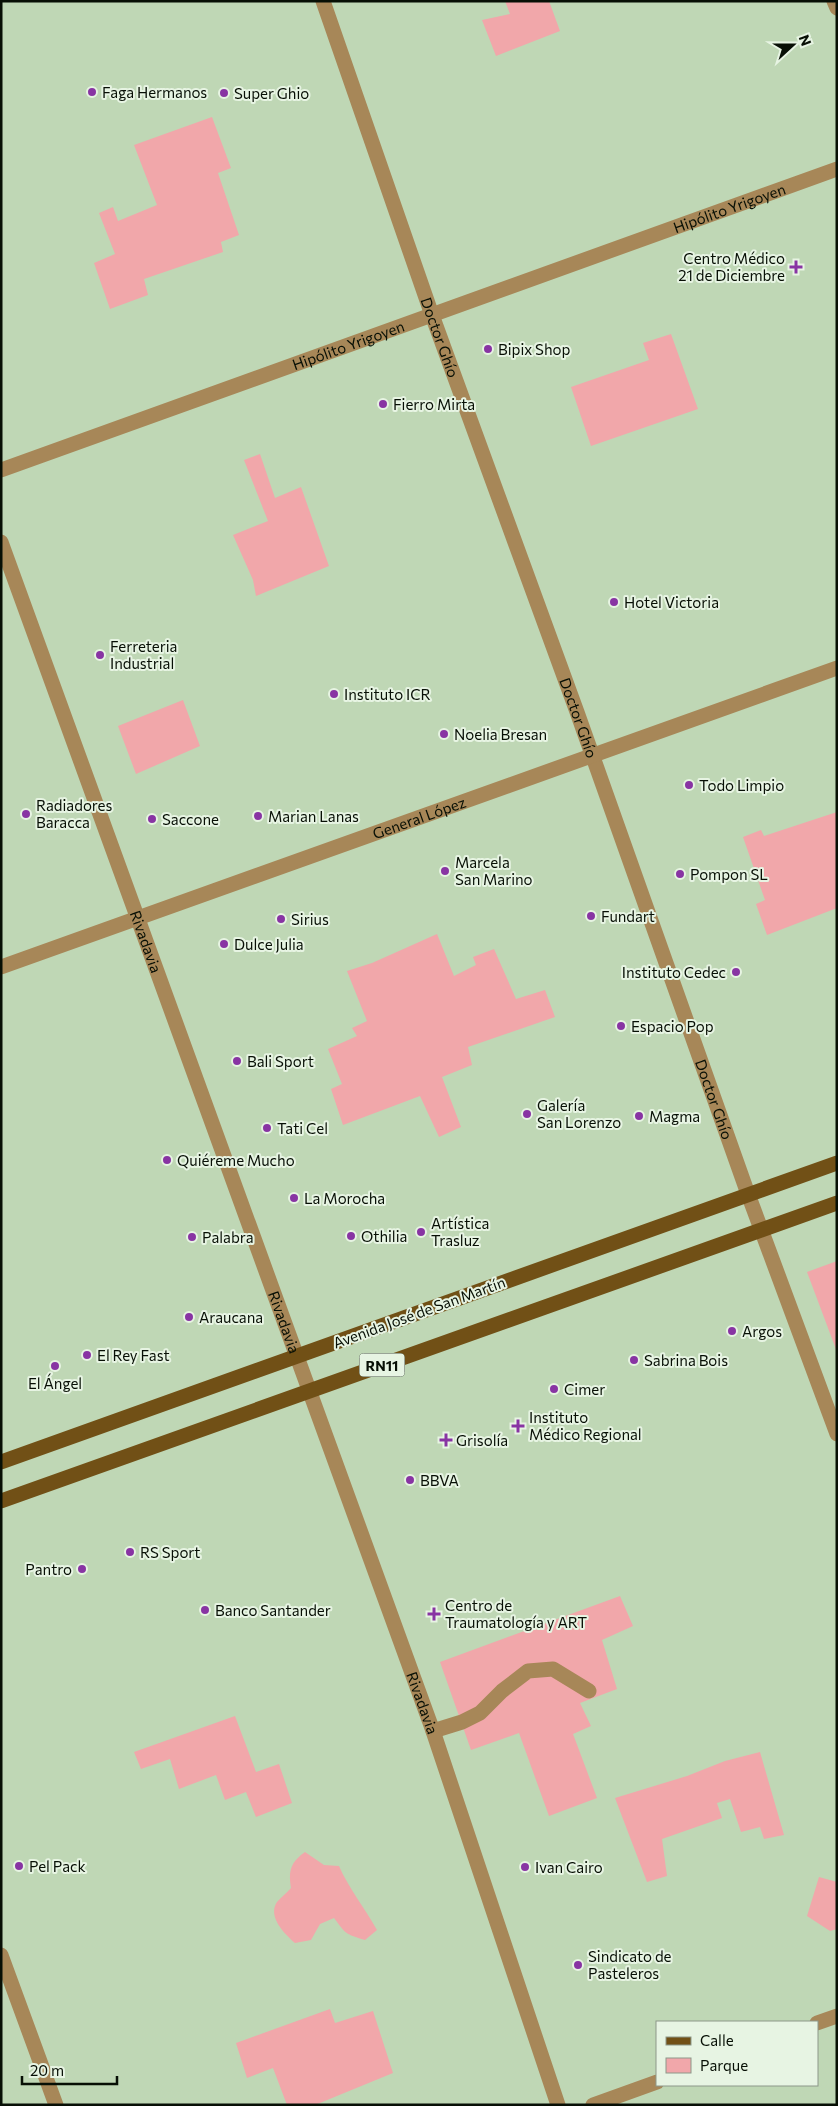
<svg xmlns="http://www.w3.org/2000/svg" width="838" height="2106" viewBox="0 0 838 2106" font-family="Commissioner,sans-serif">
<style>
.green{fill:#f1a7aa}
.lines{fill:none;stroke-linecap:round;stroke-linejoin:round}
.lane{stroke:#a78758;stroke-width:15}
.street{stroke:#a78758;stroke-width:15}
.primary{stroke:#715016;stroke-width:15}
.poi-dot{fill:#8834a3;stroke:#e7f4e3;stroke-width:2}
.labels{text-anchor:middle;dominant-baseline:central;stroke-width:4;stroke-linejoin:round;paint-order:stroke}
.shield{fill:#e7f4e3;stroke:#4a5448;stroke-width:1}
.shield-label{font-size:14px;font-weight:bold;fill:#070f05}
.poi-label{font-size:15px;fill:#070f05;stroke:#e7f4e3;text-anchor:start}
.street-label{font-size:15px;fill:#070f05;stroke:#e7f4e3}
</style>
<rect width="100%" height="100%" fill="#bfd7b5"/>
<path class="green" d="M505 1H549L560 31 496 56 482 20 510 14Z
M212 117 231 168 218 173 239 235 221 242 223 252 144 279 148 295 110 309 94 263 115 254 99 213 113 207 118 221 157 205 134 145Z
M671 334 698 409 591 446 571 387 649 360 643 343Z
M260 454 275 498 301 487 329 566 256 596 253 580 233 535 268 521 244 460Z
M183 700 200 746 136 774 118 726Z
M837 812V908L767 935 756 904 765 900 743 837 761 830 764 836Z
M437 934 454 976 476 965 473 957 494 949 516 999 545 990 555 1017 468 1047 472 1065 442 1077 461 1127 439 1137 420 1096 343 1125 331 1089 342 1084 328 1049 357 1036 352 1028 367 1021 347 971 372 963Z
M837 1261V1352L807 1272Z
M620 1596 633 1626 602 1640 617 1689 580 1703 591 1726 573 1734 597 1798 549 1816 519 1733 471 1750 440 1662Z
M235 1716 256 1772 279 1764 292 1803 256 1817 246 1792 225 1800 216 1775 179 1789 170 1759 141 1769 134 1752Z
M760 1752 784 1835 764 1839 760 1827 741 1832 730 1799 717 1803 722 1818 662 1839 667 1876 647 1882 615 1798 687 1776 725 1761Z
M305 1852 324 1865 339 1866C349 1889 365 1908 377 1930L365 1940C345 1934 346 1934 334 1918L320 1924 311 1940 295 1943C285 1934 267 1917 277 1902 281 1897 287 1893 291 1888 288 1870 291 1862 305 1852Z
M819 1877 837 1882V1929L830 1931 807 1916Z
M330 2009 335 2023 373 2011 393 2073 315 2105H287L273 2068 247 2078 236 2043Z"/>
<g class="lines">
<path class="lane" d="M433 1731 462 1722 480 1713 502 1691 528 1671 553 1669 589 1691"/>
<g class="street">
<path id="s1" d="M323 1 432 315 577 712 748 1194 837 1434"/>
<path d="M834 1 837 8"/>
<path id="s2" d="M1 470 837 169"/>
<path id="s3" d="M1 542 433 1731 558 2105"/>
<path id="s4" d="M1 967 837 668"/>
<path d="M1 1955 56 2105"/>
<path d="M817 2023 837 2016"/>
<path d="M593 2105 657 2082"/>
</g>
<path class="primary" d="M1 1462 837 1163
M1 1501 837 1203"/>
</g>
<g class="poi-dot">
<circle cx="92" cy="92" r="5"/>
<circle cx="224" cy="93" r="5"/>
<path d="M793.5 259.5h5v5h5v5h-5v5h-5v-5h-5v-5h5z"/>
<circle cx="488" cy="349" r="5"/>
<circle cx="383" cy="404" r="5"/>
<circle cx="614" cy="602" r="5"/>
<circle cx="100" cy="655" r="5"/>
<circle cx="334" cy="694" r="5"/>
<circle cx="444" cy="734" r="5"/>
<circle cx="689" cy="785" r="5"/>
<circle cx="26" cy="814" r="5"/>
<circle cx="258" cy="816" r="5"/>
<circle cx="152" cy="819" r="5"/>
<circle cx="445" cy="871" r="5"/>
<circle cx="680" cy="874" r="5"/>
<circle cx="591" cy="916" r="5"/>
<circle cx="281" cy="919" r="5"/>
<circle cx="224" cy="944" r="5"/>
<circle cx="736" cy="972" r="5"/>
<circle cx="621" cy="1026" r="5"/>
<circle cx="237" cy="1061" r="5"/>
<circle cx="527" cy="1114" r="5"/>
<circle cx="639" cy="1116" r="5"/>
<circle cx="267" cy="1128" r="5"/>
<circle cx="167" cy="1160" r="5"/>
<circle cx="294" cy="1198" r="5"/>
<circle cx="421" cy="1232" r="5"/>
<circle cx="351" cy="1236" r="5"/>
<circle cx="192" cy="1237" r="5"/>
<circle cx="189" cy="1317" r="5"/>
<circle cx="732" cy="1331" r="5"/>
<circle cx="87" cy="1355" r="5"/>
<circle cx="634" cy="1360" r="5"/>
<circle cx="55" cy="1366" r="5"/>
<circle cx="554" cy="1389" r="5"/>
<path d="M515.5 1418.5h5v5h5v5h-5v5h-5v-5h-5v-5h5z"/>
<path d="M443.5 1432.5h5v5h5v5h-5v5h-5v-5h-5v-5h5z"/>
<circle cx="410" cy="1480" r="5"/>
<circle cx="130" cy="1552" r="5"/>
<circle cx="82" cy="1569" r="5"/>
<circle cx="205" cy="1610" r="5"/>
<path d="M431.5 1606.5h5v5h5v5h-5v5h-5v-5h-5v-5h5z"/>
<circle cx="19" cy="1866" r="5"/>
<circle cx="525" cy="1867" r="5"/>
<circle cx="578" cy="1965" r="5"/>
</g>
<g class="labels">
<rect class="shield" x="359.5" y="1353.5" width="45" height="23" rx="4"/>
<g class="shield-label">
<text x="382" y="1365">RN11</text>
</g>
<g class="poi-label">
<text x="102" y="92">Faga Hermanos</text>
<text x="234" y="93">Super Ghio</text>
<text x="785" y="258" text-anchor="end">Centro Médico<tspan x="785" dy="17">21 de Diciembre</tspan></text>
<text x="498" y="349">Bipix Shop</text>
<text x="393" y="404">Fierro Mirta</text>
<text x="624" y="602">Hotel Victoria</text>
<text x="110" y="646">Ferreteria<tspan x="110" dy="17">Industrial</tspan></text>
<text x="344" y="694">Instituto ICR</text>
<text x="454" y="734">Noelia Bresan</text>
<text x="699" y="785">Todo Limpio</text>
<text x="36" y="805">Radiadores<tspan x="36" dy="17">Baracca</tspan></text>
<text x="268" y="816">Marian Lanas</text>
<text x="162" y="819">Saccone</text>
<text x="455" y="862">Marcela<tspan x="455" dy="17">San Marino</tspan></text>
<text x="690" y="874">Pompon SL</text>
<text x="601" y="916">Fundart</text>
<text x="291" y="919">Sirius</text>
<text x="234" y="944">Dulce Julia</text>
<text x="726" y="972" text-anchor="end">Instituto Cedec</text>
<text x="631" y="1026">Espacio Pop</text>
<text x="247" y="1061">Bali Sport</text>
<text x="537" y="1105">Galería<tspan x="537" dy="17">San Lorenzo</tspan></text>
<text x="649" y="1116">Magma</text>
<text x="277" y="1128">Tati Cel</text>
<text x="177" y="1160">Quiéreme Mucho</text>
<text x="304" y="1198">La Morocha</text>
<text x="431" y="1223">Artística<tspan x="431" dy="17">Trasluz</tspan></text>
<text x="361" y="1236">Othilia</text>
<text x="202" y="1237">Palabra</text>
<text x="199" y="1317">Araucana</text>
<text x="742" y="1331">Argos</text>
<text x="97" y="1355">El Rey Fast</text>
<text x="644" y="1360">Sabrina Bois</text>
<text x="55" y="1383" text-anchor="middle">El Ángel</text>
<text x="564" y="1389">Cimer</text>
<text x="529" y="1417">Instituto<tspan x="529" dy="17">Médico Regional</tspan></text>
<text x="456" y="1440">Grisolía</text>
<text x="420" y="1480">BBVA</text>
<text x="140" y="1552">RS Sport</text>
<text x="72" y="1569" text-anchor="end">Pantro</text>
<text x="445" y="1605">Centro de<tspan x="445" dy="17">Traumatología y ART</tspan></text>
<text x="215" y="1610">Banco Santander</text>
<text x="29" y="1866">Pel Pack</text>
<text x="535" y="1867">Ivan Cairo</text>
<text x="588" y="1956">Sindicato de<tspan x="588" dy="17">Pasteleros</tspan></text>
</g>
<g class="street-label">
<text stroke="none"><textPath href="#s2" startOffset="774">Hipólito Yrigoyen</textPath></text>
<text stroke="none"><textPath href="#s1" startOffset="356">Doctor Ghío</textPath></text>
<text stroke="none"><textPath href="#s2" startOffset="369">Hipólito Yrigoyen</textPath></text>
<text stroke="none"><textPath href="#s1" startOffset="761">Doctor Ghío</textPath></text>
<text stroke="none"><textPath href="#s4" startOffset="444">General López</textPath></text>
<text stroke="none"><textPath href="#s3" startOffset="425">Rivadavia</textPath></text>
<text stroke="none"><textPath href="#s1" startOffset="1166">Doctor Ghío</textPath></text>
<text transform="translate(419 1312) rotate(-20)">Avenida José de San Martín</text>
<text stroke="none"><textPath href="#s3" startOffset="830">Rivadavia</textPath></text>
<text stroke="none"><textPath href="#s3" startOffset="1235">Rivadavia</textPath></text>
</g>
</g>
<rect width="838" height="2106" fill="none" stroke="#070f05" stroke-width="5"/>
<rect x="656" y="2021" width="162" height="65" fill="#e7f4e3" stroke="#8d988a"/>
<rect x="666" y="2037" width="25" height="8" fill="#715016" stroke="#8d988a"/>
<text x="700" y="2046" font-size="15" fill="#070f05">Calle</text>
<rect x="666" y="2058" width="25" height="15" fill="#f1a7aa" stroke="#8d988a"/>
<text x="700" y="2071" font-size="15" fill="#070f05">Parque</text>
<g transform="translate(793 45) rotate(69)" stroke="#e7f4e3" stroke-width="4" paint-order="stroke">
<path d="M0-4L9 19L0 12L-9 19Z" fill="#070f05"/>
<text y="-8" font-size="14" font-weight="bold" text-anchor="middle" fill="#070f05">N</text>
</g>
<path d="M22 2076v8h95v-8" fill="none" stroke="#070f05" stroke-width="2.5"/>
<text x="30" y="2076" font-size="15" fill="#070f05" stroke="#e7f4e3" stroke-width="4" paint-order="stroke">20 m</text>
</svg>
